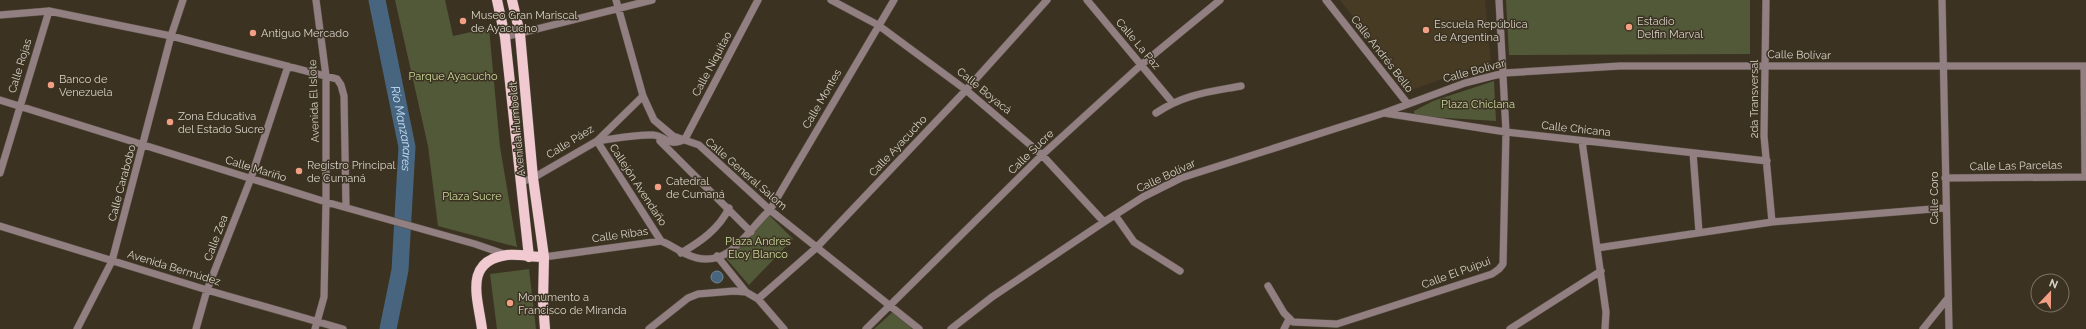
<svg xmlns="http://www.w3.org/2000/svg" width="2086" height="329" viewBox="0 0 2086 329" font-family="Raleway,sans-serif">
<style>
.built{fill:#473b24}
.green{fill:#525939}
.water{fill:#47657e;stroke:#728694}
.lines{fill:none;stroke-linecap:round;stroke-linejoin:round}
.river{stroke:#47657e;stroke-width:17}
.minor-casing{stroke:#574f40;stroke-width:8}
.major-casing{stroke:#574f40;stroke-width:11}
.minor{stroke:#927f82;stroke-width:7}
.major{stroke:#f1cad1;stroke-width:10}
.poi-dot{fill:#f39f83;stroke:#3b3222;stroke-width:1.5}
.labels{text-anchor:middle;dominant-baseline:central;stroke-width:3;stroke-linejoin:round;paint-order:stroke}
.poi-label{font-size:11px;fill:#d7d2c7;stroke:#3b3222;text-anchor:start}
.street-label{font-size:11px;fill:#d7d2c7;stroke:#3b3222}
.park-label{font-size:11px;fill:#cddc9d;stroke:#3b3222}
.water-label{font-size:12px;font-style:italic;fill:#c3e2fd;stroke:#3b3222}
</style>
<rect width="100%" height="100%" fill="#3b3222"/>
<path class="built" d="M1340 0H1485L1491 61 1412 90Z"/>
<path class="green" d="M395 0H445L453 36 489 28 500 147 517 247 438 226 428 146Z
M1506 0H1750V54L1509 55Z
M1494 81 1496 121 1414 116V111L1433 101Z
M766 212 793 239 749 285 724 256Z
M529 269 536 329H497L490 274Z
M895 310 912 329H874Z"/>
<path class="water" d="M711 277a6 6 0 1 1 12 0a6 6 0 1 1-12 0Z"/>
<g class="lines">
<path class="river" id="s1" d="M377 0 407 147 400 270 388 329"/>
<g class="minor-casing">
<path id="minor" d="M616 0 643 96 654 120 673 136 699 145 770 210 919 329
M831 0 878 25 966 90 1042 155 1104 222
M1087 0 1172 102
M1326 0 1407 103
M1766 0 1764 136 1772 222
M1942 0 1949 329
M0 15 49 11 171 36 337 79 341 85 344 96 346 207
M505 37 652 0
M2084 66 2085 176
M0 100 326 202 475 244 507 255
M1156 113C1184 94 1209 92 1241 86
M1384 113 1506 132 1767 161
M660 141 751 232
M1582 141 1606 312 1605 329
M1693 153 1699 232
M0 173 49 11
M1945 178 2086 177
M521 182 533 178 597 141 643 96
M1115 215 1134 242 1180 271
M0 226 207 290 343 329
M661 241 597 141C614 139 635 134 653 135 666 136 669 148 685 139L758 0
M1597 248 1772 222 1945 208
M681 253C700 242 719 229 729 208
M717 256 746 292
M544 257 661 241C674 246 683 255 697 258 732 266 749 228 770 210L894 0
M1268 286 1284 313 1293 322 1337 324 1492 274 1499 269 1503 264 1506 132 1499 0
M758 299 816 248 966 90 1047 0
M77 329 112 261 171 36 183 0
M196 329 207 290 251 178 288 66
M315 329 324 297 326 202V76L316 0
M649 329 688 298 698 294 734 291 746 292 758 299 784 329
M866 329 1042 155 1141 65 1220 0
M951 329 992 297 1104 222 1143 197 1181 178 1384 113 1465 83 1504 73 1620 66H2086
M1284 329 1289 319
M1510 329 1601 271
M1923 329 1948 298"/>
</g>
<g class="major-casing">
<path id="major" d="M497 0 505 37 529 257
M512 0 520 34 533 178 544 257 543 302 545 329
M482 329C478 298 463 261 507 255 519 254 532 257 544 257"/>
</g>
<use href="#minor" class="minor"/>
<use href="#major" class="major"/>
</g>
<g class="poi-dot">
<circle cx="463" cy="21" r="4"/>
<circle cx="1629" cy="27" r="4"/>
<circle cx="1426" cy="30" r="4"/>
<circle cx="253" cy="33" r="4"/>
<circle cx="51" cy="85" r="4"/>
<circle cx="170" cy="122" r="4"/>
<circle cx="299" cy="171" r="4"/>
<circle cx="658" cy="187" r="4"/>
<circle cx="510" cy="303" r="4"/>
</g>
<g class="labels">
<g class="poi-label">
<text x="471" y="15">Museo Gran Mariscal<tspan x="471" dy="13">de Ayacucho</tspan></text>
<text x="1637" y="21">Estadio<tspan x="1637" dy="13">Delfin Marval</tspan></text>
<text x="1434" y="24">Escuela República<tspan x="1434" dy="13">de Argentina</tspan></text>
<text x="261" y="33">Antiguo Mercado</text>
<text x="59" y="79">Banco de<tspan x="59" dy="13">Venezuela</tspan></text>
<text x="178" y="116">Zona Educativa<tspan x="178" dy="13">del Estado Sucre</tspan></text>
<text x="307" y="165">Registro Principal<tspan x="307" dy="13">de Cumaná</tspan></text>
<text x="666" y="181">Catedral<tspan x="666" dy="13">de Cumaná</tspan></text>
<text x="518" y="297">Monumento a<tspan x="518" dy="13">Francisco de Miranda</tspan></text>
</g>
<g class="street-label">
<text transform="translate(1138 44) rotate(50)">Calle La Paz</text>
<text transform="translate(1382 54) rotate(52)">Calle Andrés Bello</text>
<text transform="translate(1799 55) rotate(1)">Calle Bolívar</text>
<text transform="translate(712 64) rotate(-62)">Calle Niquitao</text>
<text transform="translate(20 66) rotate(-73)">Calle Rojas</text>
<text transform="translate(1474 71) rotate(-15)">Calle Bolívar</text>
<text transform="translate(984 91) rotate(39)">Calle Boyacá</text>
<text transform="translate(822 99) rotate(-60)">Calle Montes</text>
<text transform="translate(1754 99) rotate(-90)">2da Transversal</text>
<text transform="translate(314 101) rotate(-92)">Avenida El Islote</text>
<text transform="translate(517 129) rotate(-95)">Avenida Humboldt</text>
<text transform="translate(1576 129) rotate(6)">Calle Chicana</text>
<text transform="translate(570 142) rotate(-32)">Calle Páez</text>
<text transform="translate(898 146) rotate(-47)">Calle Ayacucho</text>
<text transform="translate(1031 152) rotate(-44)">Calle Sucre</text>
<text transform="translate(2016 166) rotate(-1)">Calle Las Parcelas</text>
<text transform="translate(256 169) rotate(17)">Calle Mariño</text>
<text transform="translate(746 174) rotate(41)">Calle General Salom</text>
<text transform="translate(1166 176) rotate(-25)">Calle Bolívar</text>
<text transform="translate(122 183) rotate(-75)">Calle Carabobo</text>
<text transform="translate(638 185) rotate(57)">Callejón Avendaño</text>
<text transform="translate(1934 198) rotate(-90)">Calle Coro</text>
<text transform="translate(620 235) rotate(-8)">Calle Ribas</text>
<text transform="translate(216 238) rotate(-69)">Calle Zea</text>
<text transform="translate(174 268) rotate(17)">Avenida Bermúdez</text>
<text transform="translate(1456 273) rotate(-20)">Calle El Puipui</text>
</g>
<g class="park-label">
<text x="453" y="76">Parque Ayacucho</text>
<text x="1478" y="104">Plaza Chiclana</text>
<text x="472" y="196">Plaza Sucre</text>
<text x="758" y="241">Plaza Andres<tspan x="758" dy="13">Eloy Blanco</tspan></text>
</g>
<g class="water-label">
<text stroke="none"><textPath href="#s1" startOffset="131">Río Manzanares</textPath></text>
</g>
</g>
<g transform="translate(2050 293) rotate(22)"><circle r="19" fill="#3b3222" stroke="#797264"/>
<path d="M0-3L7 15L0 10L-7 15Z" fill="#f39f83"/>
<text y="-6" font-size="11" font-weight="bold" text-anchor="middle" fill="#d7d2c7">N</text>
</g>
</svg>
